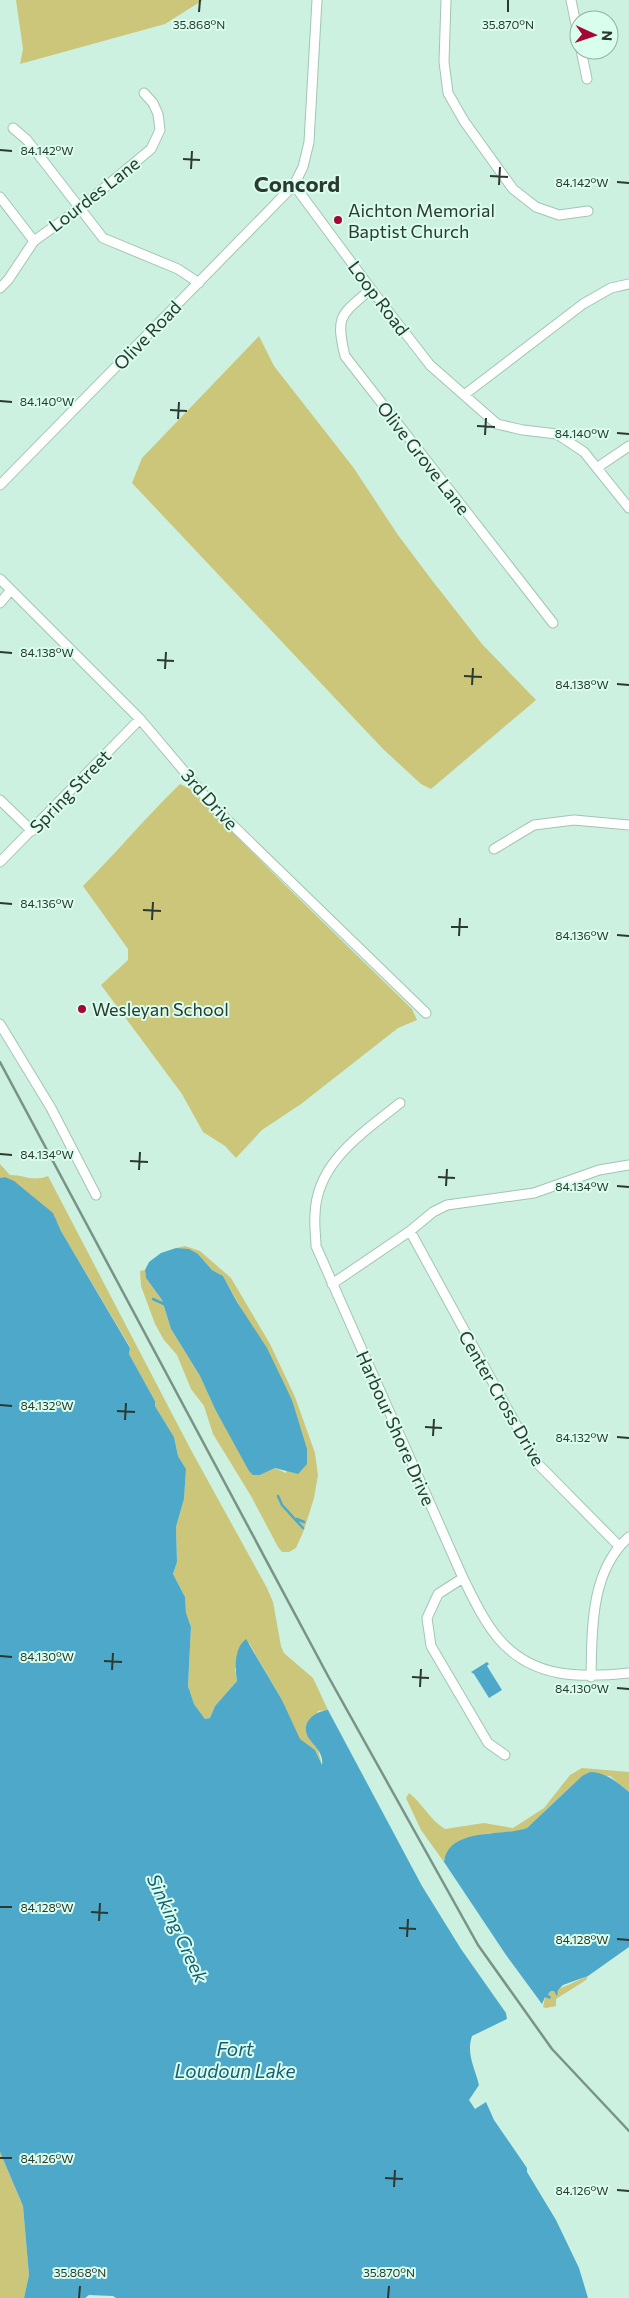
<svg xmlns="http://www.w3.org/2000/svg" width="629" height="2298" viewBox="0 0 629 2298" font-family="Commissioner,sans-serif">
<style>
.green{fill:#cbc67a}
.water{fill:#4ea8c9}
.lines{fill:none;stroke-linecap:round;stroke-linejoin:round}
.stream{stroke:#4ea8c9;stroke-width:2.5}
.minor-casing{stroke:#a2c4b4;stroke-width:11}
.minor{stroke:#fff;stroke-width:9}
.rail{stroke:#7a9388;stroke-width:2.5}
.ticks{fill:none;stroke:#2b3933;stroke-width:2}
.poi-dot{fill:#a40734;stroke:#dafeed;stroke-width:2}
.labels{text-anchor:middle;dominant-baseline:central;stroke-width:4;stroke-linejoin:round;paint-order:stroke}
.street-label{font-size:18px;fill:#2b3933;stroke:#dafeed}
.poi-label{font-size:18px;fill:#2b3933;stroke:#dafeed;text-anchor:start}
.water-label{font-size:19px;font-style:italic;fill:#165d74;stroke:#dafeed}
.district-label{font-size:22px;font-weight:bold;fill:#2b3933;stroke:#dafeed}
.ticks-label{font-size:12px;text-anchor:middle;fill:#2b3933;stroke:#dafeed;stroke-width:4;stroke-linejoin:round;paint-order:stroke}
</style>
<rect width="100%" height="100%" fill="#cdf1e0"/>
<path class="green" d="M16 0H203L165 24 20 64 23 49Z
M259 336 274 366 353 467 398 535 431 579 482 644 536 700 431 789 421 784 383 749 132 483 142 458Z
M180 784 190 789 283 883 412 1009 417 1020 398 1028 301 1104 262 1130 236 1158 225 1146 203 1132 182 1094 101 985 128 960V949L83 886C116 853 146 817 180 784Z
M0 1164 10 1175C26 1175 30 1182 48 1176L191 1450 267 1588 273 1602 281 1646 284 1653 313 1678 328 1710 318 1711 307 1735 317 1747 322 1765 315 1750 299 1739 282 1700 249 1643 235 1669 237 1681 215 1706 210 1718 205 1719 194 1704 188 1686 191 1627 186 1614 185 1597 173 1574 177 1562 176 1527 184 1499 186 1469 178 1456 174 1437 155 1406V1401L129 1354 130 1347 61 1231 53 1214 5 1177 0 1178Z
M185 1246 200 1251 231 1278 270 1344 295 1397 315 1453 318 1475 314 1498 304 1530 296 1548 289 1552H282L278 1547 251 1496 213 1434 204 1406 191 1389 177 1355 164 1340 155 1324 141 1286 140 1271 145 1270 146 1278 162 1300 171 1329 200 1376 215 1409 231 1436 260 1475 275 1468 286 1473 294 1411 292 1400 223 1276 212 1270 198 1254 176 1248Z
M582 1768 629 1772V1792L610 1776H582L527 1828 518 1831 484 1834 445 1856 444 1862 421 1830 406 1798 409 1793C423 1804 430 1820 445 1829L484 1823 513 1828 544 1808 570 1775Z
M588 1976 586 1980 556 1999V2006L546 2008 543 2007 545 1997H551L548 1994 551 1991C560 1990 577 1980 588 1976Z
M0 2152 23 2206 29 2275 24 2298H0Z"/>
<path class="water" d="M5 1177 14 1181 53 1213 61 1231 130 1348 129 1354 155 1401V1406L174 1437 178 1456 186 1469 184 1499 176 1527 177 1562 173 1574 185 1597 186 1613 191 1627 188 1686 194 1704 205 1719 210 1718 215 1706 237 1681C235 1668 234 1648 246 1639L282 1700 300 1739 315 1750 322 1765C324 1753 314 1746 308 1737 300 1722 316 1711 328 1710L422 1886 461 1949 506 2013 507 2019 472 2036C466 2054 475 2068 479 2085L469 2100 475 2109 486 2102 494 2120 527 2168V2172L556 2220 579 2268 588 2298H116L113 2296 89 2295 85 2298H24L29 2275 23 2206 0 2152V1178Z
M176 1248 189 1249 198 1254 212 1270 223 1276 237 1302 267 1348 292 1400 307 1449V1464L298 1474 275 1468 260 1475H253L249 1471 215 1409 200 1376 171 1329 162 1300 146 1278 145 1270 149 1262 161 1253Z
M487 1662 489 1664 487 1666 502 1690 489 1698 474 1674 471 1672Z
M590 1772C607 1773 616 1781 629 1792V1947L588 1976 563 1985 558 1990 557 1996 554 1991H551L548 1994 551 1997 550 1999 545 1997 542 2004 506 1955 444 1862C448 1827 503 1837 527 1828L582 1776Z"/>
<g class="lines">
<path class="stream" d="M153 1299 166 1305
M278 1496 282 1505 303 1528
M297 1519 304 1522"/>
<g class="minor-casing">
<path id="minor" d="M317 0 309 142 303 167 294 185 371 289 430 365 497 424 523 430 557 434 584 452 629 508
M446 0 444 62 448 93 464 121 513 189 536 207 559 215 588 211
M571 0 579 39
M581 50 587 79
M13 128 27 140 103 238 178 269 199 283
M0 197 34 241
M0 288 8 280 34 241 80 208 151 149 160 130 158 114 153 103 144 93
M371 289C341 315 335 315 345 356L553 623
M464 395 583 304 611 288 629 284
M598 467 629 446
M0 485 294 185
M0 579 140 719 216 809 426 1013
M0 603 10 591
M0 800 32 831
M494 849 534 825 574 820 629 825
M0 862 140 719
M0 1024 51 1108 96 1195
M400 1103C363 1133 316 1162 315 1215 314 1226 316 1236 316 1246L463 1578C473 1598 483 1620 498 1638 532 1679 581 1678 629 1673
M410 1231 537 1463 619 1546
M332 1284 410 1231 433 1212 447 1205 534 1193 599 1170 629 1165
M463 1578 438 1594 427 1618 431 1646 488 1743 505 1755
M591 1677C592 1630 590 1571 629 1537"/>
</g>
<use href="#minor" class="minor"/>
<path class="rail" d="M0 1062 328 1676 478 1945 552 2049 629 2131"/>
</g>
<path class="ticks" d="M199 12 200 0M508 12V0M0 150 12 151M183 159 200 160M191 169 192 151M490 176 508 177M617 182 629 183M499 185 500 167M0 401 12 402M170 410 187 411M178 419 179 402M477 426 495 427M617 433 629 434M485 435 486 418M0 652 12 653M157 660 174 661M165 669 166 652M464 676 482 677M617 684 629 685M472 685 473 668M0 903 12 904M143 910 161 911M152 920 153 902M451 927H468M617 935 629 936M459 936 460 918M0 1154 12 1155M130 1161 148 1162M139 1170 140 1152M438 1177 455 1178M446 1186 447 1169M617 1186 629 1187M0 1405 12 1406M117 1411 135 1412M125 1420 126 1403M425 1427 442 1428M433 1436 434 1419M617 1437 629 1438M0 1656 12 1657M104 1661 122 1662M112 1670 113 1653M412 1677 429 1678M420 1687 421 1669M617 1688 629 1689M0 1907H12M91 1912 108 1913M99 1921 100 1903M399 1928 416 1929M407 1937 408 1919M617 1939 629 1940M0 2158H12M385 2178 403 2179M394 2187 395 2170M617 2190 629 2191M79 2298 80 2286M388 2298 389 2286"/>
<g class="poi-dot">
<circle cx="338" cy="220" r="5"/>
<circle cx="82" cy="1009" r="5"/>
</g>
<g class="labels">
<g class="street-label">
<text transform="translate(94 194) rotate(-38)">Lourdes Lane</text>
<text transform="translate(379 298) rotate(53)">Loop Road</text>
<text transform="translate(147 335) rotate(-46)">Olive Road</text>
<text transform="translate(424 458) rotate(52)">Olive Grove Lane</text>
<text transform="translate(70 791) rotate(-46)">Spring Street</text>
<text transform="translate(210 799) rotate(48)">3rd Drive</text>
<text transform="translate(502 1398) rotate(60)">Center Cross Drive</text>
<text transform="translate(396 1428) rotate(66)">Harbour Shore Drive</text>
</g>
<g class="poi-label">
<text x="348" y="210">Aichton Memorial<tspan x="348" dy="21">Baptist Church</tspan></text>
<text x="92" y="1009">Wesleyan School</text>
</g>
<g class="water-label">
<text transform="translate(178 1928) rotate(65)">Sinking Creek</text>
<text x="235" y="2048">Fort<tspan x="235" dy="22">Loudoun Lake</tspan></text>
</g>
<g class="district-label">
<text x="297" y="183">Concord</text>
</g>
</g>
<g class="ticks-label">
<text x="199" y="29">35.868°N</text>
<text x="508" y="29">35.870°N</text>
<text x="47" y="155">84.142°W</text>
<text x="582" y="187">84.142°W</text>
<text x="47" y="406">84.140°W</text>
<text x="582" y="438">84.140°W</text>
<text x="47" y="657">84.138°W</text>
<text x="582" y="689">84.138°W</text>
<text x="47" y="908">84.136°W</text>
<text x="582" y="940">84.136°W</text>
<text x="47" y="1159">84.134°W</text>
<text x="582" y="1191">84.134°W</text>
<text x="47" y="1410">84.132°W</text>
<text x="582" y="1442">84.132°W</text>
<text x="47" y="1661">84.130°W</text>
<text x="582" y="1693">84.130°W</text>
<text x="47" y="1912">84.128°W</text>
<text x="582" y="1944">84.128°W</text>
<text x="47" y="2163">84.126°W</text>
<text x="582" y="2195">84.126°W</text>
<text x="80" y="2277">35.868°N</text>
<text x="389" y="2277">35.870°N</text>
</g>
<g transform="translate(594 35) rotate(93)"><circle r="24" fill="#dafeed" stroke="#94afa3"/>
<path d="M0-4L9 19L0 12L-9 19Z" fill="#a40734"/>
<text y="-8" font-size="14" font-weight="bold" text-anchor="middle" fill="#2b3933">N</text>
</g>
</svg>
